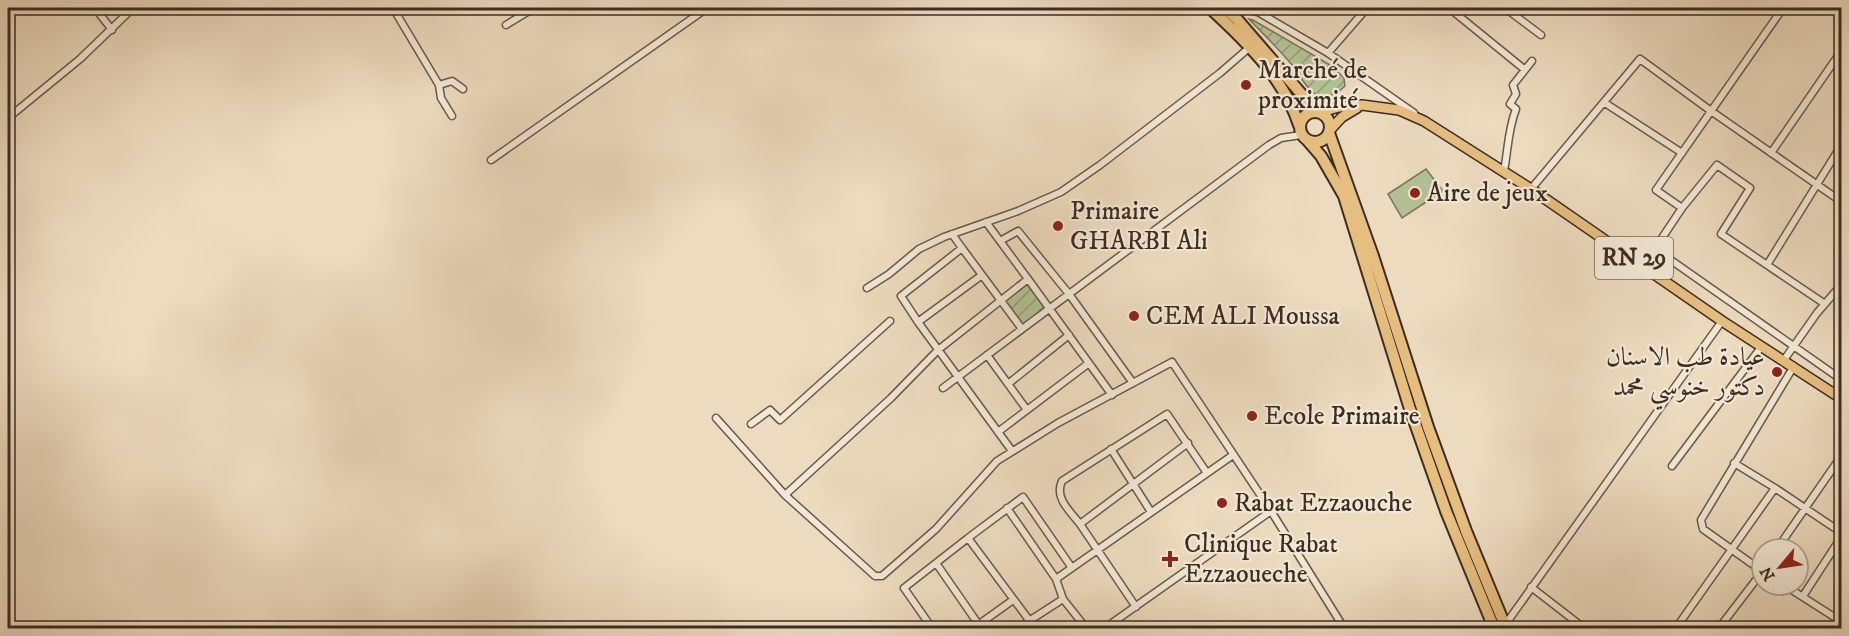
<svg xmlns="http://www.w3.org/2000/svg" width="1849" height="636" viewBox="0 0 1849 636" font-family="'IM FELL DW Pica',Amiri,serif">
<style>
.grass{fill:#b3c196;stroke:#78765c;stroke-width:1.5}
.garden{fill:url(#garden-furrows);stroke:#78765c;stroke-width:1.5}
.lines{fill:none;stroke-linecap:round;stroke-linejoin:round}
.street-casing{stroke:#69584a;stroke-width:9}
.primary-casing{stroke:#3d2c23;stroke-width:12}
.highway-casing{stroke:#3d2c23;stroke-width:14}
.street{stroke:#f3e8d5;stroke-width:6}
.primary{stroke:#e6be80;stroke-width:9}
.highway{stroke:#e6be80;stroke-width:10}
.poi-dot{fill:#8f2418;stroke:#f3e8d5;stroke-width:2}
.labels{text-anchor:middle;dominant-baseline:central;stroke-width:4.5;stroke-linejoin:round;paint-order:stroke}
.shield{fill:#f3e8d5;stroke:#746458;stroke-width:1.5}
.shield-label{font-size:24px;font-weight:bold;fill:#3d2c23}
.poi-label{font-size:26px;fill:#3d2c23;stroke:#f3e8d5;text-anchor:start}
</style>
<defs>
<pattern id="garden-furrows" width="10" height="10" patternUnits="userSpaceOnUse" patternTransform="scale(1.5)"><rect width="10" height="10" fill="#b3c196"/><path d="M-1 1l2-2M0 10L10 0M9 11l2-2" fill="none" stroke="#939d7a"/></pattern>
</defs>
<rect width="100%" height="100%" fill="#eddbbf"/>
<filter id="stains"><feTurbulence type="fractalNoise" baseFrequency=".00333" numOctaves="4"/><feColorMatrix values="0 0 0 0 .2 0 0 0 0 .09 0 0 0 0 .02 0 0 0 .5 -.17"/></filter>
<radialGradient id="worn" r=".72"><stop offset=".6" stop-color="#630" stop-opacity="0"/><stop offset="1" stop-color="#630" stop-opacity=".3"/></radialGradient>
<path class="grass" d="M1426 169 1443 191 1402 218 1388 194Z"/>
<path class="garden" d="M1249 19 1253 20 1332 66 1344 78 1345 86C1318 113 1306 84 1292 65 1279 49 1263 34 1249 19Z
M1027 283 1046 308 1022 326 1004 302Z"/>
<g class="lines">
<g class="street-casing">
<path id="street" d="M95 8 112 30
M393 8 439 85 441 98 452 116
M1241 8 1258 12 1328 53 1414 113
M1449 8 1524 69
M1505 8 1541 35
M506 25 534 8
M1328 53 1367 8
M439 85 452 81 463 89
M1605 103 1682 153
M8 118 80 59 133 8
M1771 153 1842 50
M491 160 707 8
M1504 171C1508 150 1508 129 1516 109L1510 104 1516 94 1513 85 1532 61
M1531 189 1640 59 1711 111 1842 202
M1682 208 1717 165 1750 188 1721 234 1825 304
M986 222 1000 241
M952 234 962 248
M1655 249 1842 380
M1644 265 1682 208 1656 190 1783 8
M1767 265 1842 144
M1028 279 1000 241 1018 231 1069 294 1133 383
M867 288 889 274 919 249 944 237 1018 211 1061 192 1100 165 1220 73 1250 47
M918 322 901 296 962 248 982 275
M987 355 1027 410
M1784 360 1817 313 1842 284
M1008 384 1069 335
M943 388 1269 145 1281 138 1301 135
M716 418 785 495 875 576H882L936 529 997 461 1058 423 1172 362 1271 511 1344 628
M751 424 770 410 780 420 890 321
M998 432 1089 363
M1111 449 1151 512
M1012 451 918 322 982 275 1022 329
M1734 463 1775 488 1842 533
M1672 466 1762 346
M785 495 891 398 938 350 1028 279 1112 395
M1007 508 1056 579 1063 599 1086 628
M1080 524C1070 511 1054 498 1062 481L1167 414 1207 473
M968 538 1035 628
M1777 549 1842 455
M936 563 981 628
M1762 571 1703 529 1701 520 1794 366
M1056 579 1233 455
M1784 585 1842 622
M1531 587 1584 628
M1803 596 1842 536
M1136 607 1080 524 1188 443
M978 625 1013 600
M1505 625 1722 321
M932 628 904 588 968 538 1023 497 1072 568
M1018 628 1063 599
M1105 628 1271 511
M1676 628 1775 488
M1719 628 1762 572"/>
</g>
<g class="primary-casing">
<path id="primary" d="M1321 112 1339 107 1362 105 1399 110 1424 121 1531 189 1722 321 1842 399
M1329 131 1342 117 1357 108"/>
</g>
<g class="highway-casing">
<path id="highway" d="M1210 8C1245 40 1284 78 1299 125
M1225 8 1236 18 1316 111
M1300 127a15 15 0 1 1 30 0a15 15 0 1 1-30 0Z
M1329 133 1373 256 1428 427 1466 531 1506 628
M1308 141 1321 156 1344 196 1410 409 1446 511 1494 628"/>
</g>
<use href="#street" class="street"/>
<use href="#primary" class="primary"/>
<use href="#highway" class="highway"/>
</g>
<g class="poi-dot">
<circle cx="1246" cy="85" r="6"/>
<circle cx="1415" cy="193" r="6"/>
<circle cx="1058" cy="226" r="6"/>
<circle cx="1134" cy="316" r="6"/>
<circle cx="1777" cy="372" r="6"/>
<circle cx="1252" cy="416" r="6"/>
<circle cx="1222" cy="503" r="6"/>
<path d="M1167 550h6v6h6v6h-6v6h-6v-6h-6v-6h6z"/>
</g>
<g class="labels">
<rect class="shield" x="1595" y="237" width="78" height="42" rx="4.5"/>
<g class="shield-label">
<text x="1634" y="258">RN 29</text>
</g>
<g class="poi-label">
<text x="1258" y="70">Marché de<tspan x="1258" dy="30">proximité</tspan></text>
<text x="1427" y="193">Aire de jeux</text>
<text x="1070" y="211">Primaire<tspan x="1070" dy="30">GHARBI Ali</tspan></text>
<text x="1146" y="316">CEM ALI Moussa</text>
<text x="1765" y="357" text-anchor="end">عيادة طب الاسنان<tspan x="1765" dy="30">دكتور خنوسي محمد</tspan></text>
<text x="1264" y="416">Ecole Primaire</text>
<text x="1234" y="503">Rabat Ezzaouche</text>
<text x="1184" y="544">Clinique Rabat<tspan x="1184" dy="30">Ezzaoueche</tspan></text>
</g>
</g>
<rect width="1849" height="636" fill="none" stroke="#eddbbf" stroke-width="30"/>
<rect x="9" y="9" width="1831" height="618" fill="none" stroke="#3d2c23" stroke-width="3"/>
<rect x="15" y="15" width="1819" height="606" fill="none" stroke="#3d2c23" stroke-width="1.5"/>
<g transform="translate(1780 567) rotate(241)"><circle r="28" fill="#f3e8d5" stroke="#aa9d8e" stroke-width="1.5"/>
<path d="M0-4.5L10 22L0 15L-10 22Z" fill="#8f2418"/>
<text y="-9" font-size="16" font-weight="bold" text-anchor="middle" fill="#3d2c23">N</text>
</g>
<rect width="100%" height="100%" filter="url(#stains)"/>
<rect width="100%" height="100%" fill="url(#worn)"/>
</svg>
